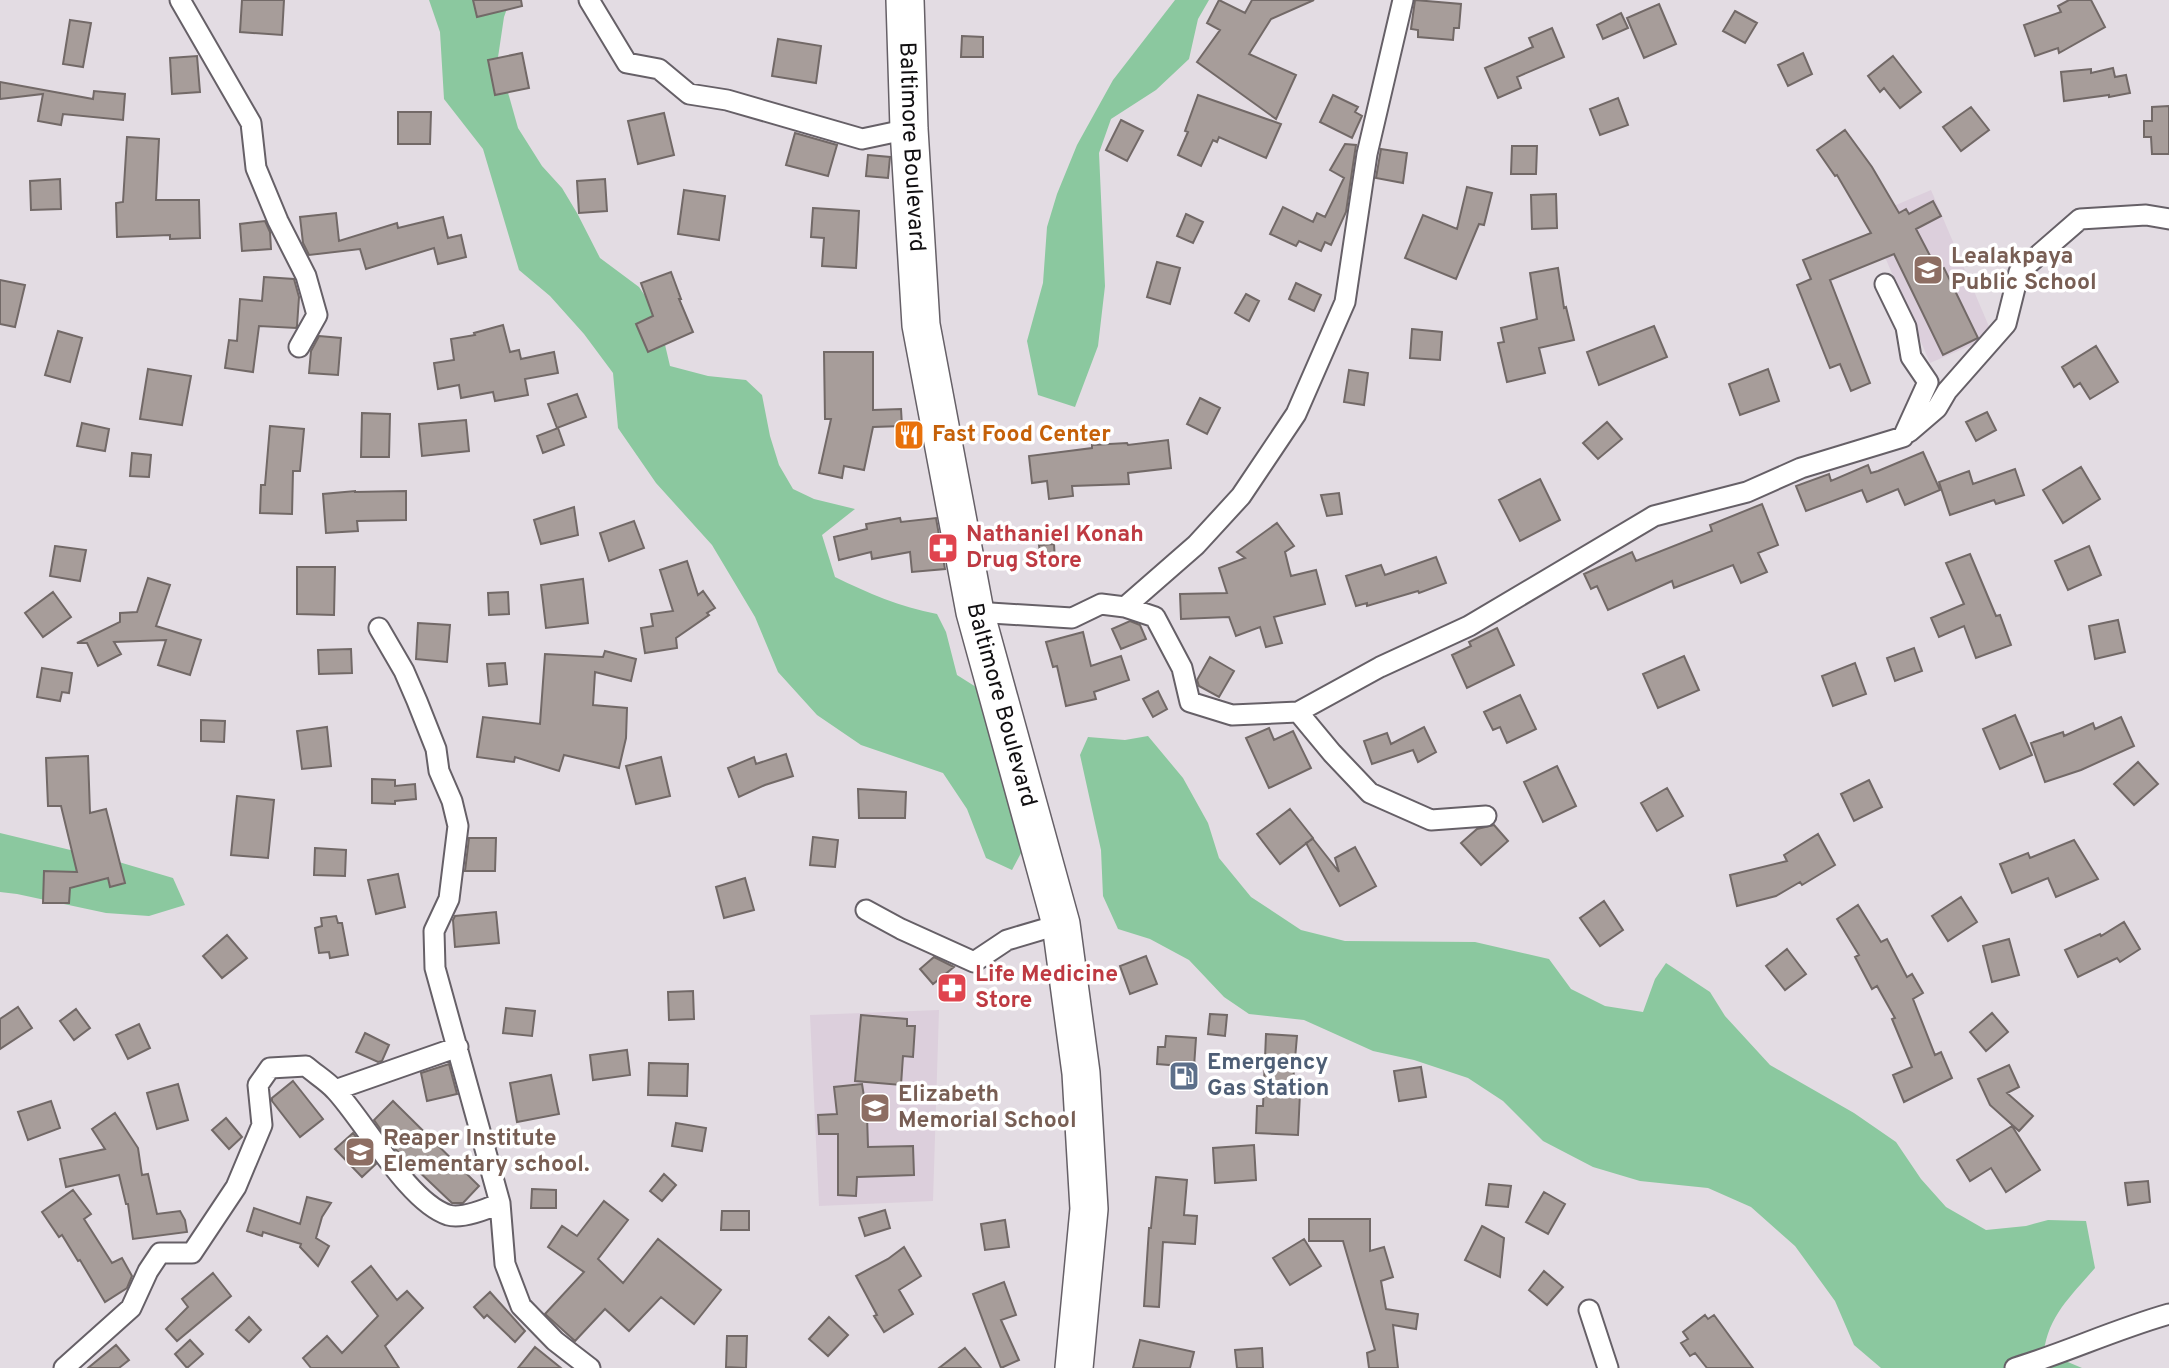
<svg xmlns="http://www.w3.org/2000/svg" width="2169" height="1368" viewBox="0 0 2169 1368" font-family="Overpass,sans-serif">
<style>
.built{fill:#dccfdc}
.green{fill:#8bc89f}
.building{fill:#a79d9a;stroke:#726967;stroke-width:2}
.lines{fill:none;stroke-linecap:round;stroke-linejoin:round}
.street-casing{stroke:#666067;stroke-width:23}
.highway-casing{stroke:#666067;stroke-width:40}
.street{stroke:#fff;stroke-width:19}
.highway{stroke:#fff;stroke-width:37}
.labels{text-anchor:middle;dominant-baseline:central;stroke-width:7;stroke-linejoin:round;paint-order:stroke}
.street-label{font-size:23px;fill:#110f11;stroke:#fff}
.education-label{font-size:23px;font-weight:bold;fill:#785e54;stroke:#fff;text-anchor:start}
.food-label{font-size:23px;font-weight:bold;fill:#c56008;stroke:#fff;text-anchor:start}
.health-label{font-size:23px;font-weight:bold;fill:#be3a42;stroke:#fff;text-anchor:start}
.service-label{font-size:23px;font-weight:bold;fill:#4e5e75;stroke:#fff;text-anchor:start}
</style>
<rect width="100%" height="100%" fill="#e3dce3"/>
<path class="built" d="M1931 190 1993 336 1930 363 1868 217Z
M939 1010 933 1201 819 1206 810 1015Z"/>
<path class="green" d="M429 0H510L504 17 497 64 509 96 518 128 542 166 562 188 577 213 600 258 639 287 658 315 670 366 708 376 746 380 762 395 770 436 779 465 793 489 814 499 855 509 822 535 835 577C868 593 900 607 937 614L946 632 957 675 976 687 1007 696 1038 821 1012 870 986 858 967 809 943 773 861 745 817 715 778 672 755 617 712 545 656 483 618 428 613 373 584 334 550 296 519 270 483 149 444 99 440 32Z
M1175 0H1209L1198 19 1189 59 1156 90 1111 119 1099 153 1105 286 1098 346 1075 407 1038 395 1027 341 1043 283 1047 227 1057 194 1077 145 1113 80Z
M1148 736 1183 778 1208 823 1219 858 1251 897 1301 930 1345 941 1475 942 1549 959 1571 989 1605 1006 1643 1012 1655 979 1666 963 1710 992 1725 1016 1770 1065 1854 1113 1896 1142 1921 1179 1946 1207 1986 1230 2026 1226 2048 1220 2086 1221 2095 1268C2072 1295 2048 1316 2044 1352L2082 1368H1881L1854 1345 1835 1301 1795 1246 1751 1207 1708 1188 1640 1181 1593 1167 1543 1141 1503 1101 1468 1078 1414 1060 1373 1051 1304 1020 1249 1014 1224 997 1189 960 1150 939 1118 929 1103 896 1101 850 1080 755 1088 737 1125 740Z
M0 833 112 860 173 878 185 905 149 916 106 913 17 894 0 892Z"/>
<path class="building" d="M242 0H284L282 35 240 32Z
M473 0H521L522 6 477 17Z
M1219 0 1245 13 1252 0H1314L1271 19 1249 54 1296 75 1276 119 1197 62 1220 30 1207 23Z
M1415 0 1461 4 1459 28H1454L1453 40 1418 37V30L1411 29Z
M2069 0H2091L2105 27 2059 53 2058 48 2035 56 2024 25 2061 12 2058 6Z
M1659 4 1676 44 1644 58 1627 18Z
M1735 11 1757 23 1745 43 1723 31Z
M1621 13 1628 28 1603 39 1597 25Z
M70 20 91 23 83 67 63 64Z
M1552 28 1564 57 1517 77 1521 88 1498 98 1485 68 1533 47 1529 38Z
M962 36 983 37V57H961Z
M778 39 821 46 816 83 772 76Z
M522 53 529 88 495 95 488 60Z
M1803 53 1812 74 1788 86 1778 65Z
M197 56 200 92 172 94 170 58Z
M1893 56 1921 92 1900 108 1884 88 1880 92 1868 76Z
M2113 68 2115 77 2126 75 2130 93 2109 97V95L2064 101 2061 72 2091 69V73Z
M0 82 93 99 94 91 125 94 123 120 63 114 61 125 38 121 43 94 0 99Z
M1198 95 1281 124 1266 158 1219 137 1217 142 1213 140 1201 166 1178 155 1188 132 1185 131Z
M1333 95 1358 107 1355 112 1362 116 1352 138 1320 122Z
M1618 98 1628 125 1600 135 1590 109Z
M2169 106V154H2152L2151 137H2144V121H2152V107Z
M1971 107 1989 130 1961 151 1943 127Z
M398 112H431L430 144H398Z
M664 113 674 155 638 164 628 121Z
M1121 120 1143 131 1127 161 1106 150Z
M1845 130 1872 167 1899 213 1906 209 1909 214 1933 201 1941 216 1916 229 1938 271 1944 268 1978 338 1943 355 1894 254 1830 280 1870 383 1851 391 1840 364 1830 368 1797 285 1811 279 1803 260 1871 233 1837 175 1835 176 1817 150Z
M795 133 837 145 828 176 786 165Z
M127 137 159 139 156 200H199L200 238 170 239V235L117 237 116 203 123 202Z
M1345 144 1356 145 1346 212 1331 245 1325 242 1321 251 1299 241 1296 246 1270 234 1283 207 1313 222 1317 213 1325 217 1344 178 1330 170Z
M1512 146H1537L1536 174H1511Z
M1381 149 1407 153 1403 183 1376 178Z
M868 155 890 157 888 178 866 176Z
M60 179 61 209 31 210 30 181Z
M605 179 607 211 579 213 577 181Z
M1467 187 1492 193 1484 225 1479 224 1456 279 1405 258 1423 215 1457 229Z
M684 190 725 196 719 240 678 234Z
M1556 194 1557 228 1532 229 1531 195Z
M813 208 859 211 856 268 822 266 824 238 811 237Z
M336 213 339 241 397 223 398 228 443 217 448 238 461 235 466 257 438 264 434 248 366 269 360 249 309 255 303 243 300 217Z
M1186 214 1203 222 1193 243 1177 236Z
M265 221 270 232 271 249 242 251 240 224Z
M1157 262 1180 268 1170 304 1147 297Z
M1558 268 1564 308 1566 307 1574 340 1539 348 1545 373 1507 382 1498 343 1504 342 1501 328 1537 319 1530 273Z
M671 272 681 299H679L693 332 648 352 636 324 653 316 641 283Z
M264 277 294 279 299 297 297 326 296 328 259 326 253 372 225 368 229 340 237 341 240 299 262 301Z
M0 280 25 285 15 327 0 324Z
M1296 283 1321 295 1314 311 1289 299Z
M1246 294 1259 301 1249 321 1235 313Z
M503 325 510 352 519 350 521 359 554 352 558 373 525 379 528 395 495 401 493 392 461 398 459 385 438 389 434 363 454 360 451 339 475 335 474 333Z
M1654 326 1667 357 1599 385 1587 352Z
M1412 329 1442 332 1440 360 1410 358Z
M58 331 82 338 70 382 45 375Z
M319 336 341 338 338 375 309 373 311 351Z
M2096 346 2118 382 2090 399 2080 383 2074 387 2062 367Z
M824 352H873V410L901 409 902 426 873 427 864 470 844 466 842 478 819 473 831 419H825Z
M148 369 191 376 182 425 140 419Z
M1768 369 1779 401 1740 415 1729 384Z
M1349 370 1368 373 1364 405 1344 402Z
M577 394 586 417 557 428 548 404Z
M1200 398 1220 408 1207 434 1187 424Z
M1987 412 1996 430 1976 441 1966 422Z
M362 413 390 414 389 457H361Z
M466 420 469 451 422 456 419 424Z
M1607 422 1622 439 1598 459 1583 443Z
M82 423 109 429 105 451 77 446Z
M270 426 304 429 300 471H293L292 514 260 513 261 485H265Z
M558 428 564 445 543 453 537 436Z
M1168 440 1171 468 1128 473 1129 484 1072 486 1073 496 1049 499 1047 481 1032 483 1029 456 1092 448V445L1127 443 1128 445Z
M1923 452 1940 490 1905 505 1898 489 1867 502 1862 490 1806 511 1796 486 1829 474 1831 481 1868 465 1871 473 1878 471Z
M132 453 151 455 149 477 130 476Z
M2081 467 2100 499 2063 523 2043 490Z
M2015 469 2024 495 1996 504 1994 500 1950 515 1939 482 1969 471 1973 484Z
M1540 479 1560 520 1520 541 1499 500Z
M355 491V492L406 491V520L357 521 358 531 326 533 323 494Z
M1339 493 1342 514 1327 516 1321 495Z
M1762 504 1778 545 1758 553 1767 572 1741 583 1733 565 1674 588 1672 581 1608 610 1597 586 1591 589 1584 574 1632 552 1636 561 1712 531 1710 525Z
M574 507 578 535 541 544 534 520Z
M900 518 901 522 936 518 945 569 912 572 910 552 872 559 871 552 839 560 834 537 867 529 866 524Z
M634 521 644 548 609 561 600 533Z
M1277 523 1294 546 1285 552 1291 576 1316 570 1325 604 1274 617 1282 643 1266 647 1260 627 1236 636 1229 617 1181 619 1180 594 1227 593 1219 568 1245 558 1237 552Z
M1054 544 1055 562 1041 564 1039 545Z
M55 546 86 550 80 581 50 576Z
M2089 546 2101 575 2068 590 2055 561Z
M1970 554 1996 616 2000 615 2011 645 1976 658 1964 626 1939 637 1931 618 1964 604 1946 563Z
M1436 557 1446 583 1419 593 1418 591 1367 606V603L1356 606 1346 576 1381 565 1385 575Z
M687 561 698 595 703 591 715 608 707 613 709 615 676 638 677 648 645 653 641 628 653 626 651 614 673 611 660 570Z
M297 567H335L334 615 297 614Z
M148 578 170 585 156 626 201 640 190 675 158 665 166 640 114 642 121 654 98 666 87 643H77L120 622V613L137 612Z
M583 579 588 623 546 628 541 585Z
M53 592 71 617 43 637 25 613Z
M508 592 509 614 489 615 488 593Z
M2118 620 2125 652 2095 659 2089 626Z
M1130 621 1140 625 1146 639 1121 649 1112 629Z
M418 623 450 625 447 662 416 659Z
M1497 628 1514 665 1467 688 1452 655 1471 646 1469 642Z
M1083 632 1091 666 1121 656 1129 680 1094 692 1096 699 1066 706 1057 666 1053 667 1046 642Z
M1914 648 1922 671 1895 681 1887 658Z
M351 649 352 673 319 674 318 650Z
M605 651 636 659 631 681 595 672 593 705 627 708 626 738 619 768 564 755 559 771 515 757 514 762 477 757 483 717 540 724 545 654 603 657Z
M1684 656 1699 690 1658 708 1643 674Z
M1210 657 1234 671 1219 697 1199 686 1197 680Z
M505 663 507 684 489 686 487 664Z
M1855 663 1866 694 1833 706 1822 676Z
M42 668 72 673 69 693 62 692 60 701 37 697Z
M1158 691 1167 709 1153 717 1143 699Z
M1520 695 1536 729 1507 743 1500 727 1493 730 1484 712Z
M2015 715 2032 755 2000 769 1983 729Z
M2121 717 2134 746 2081 770 2045 782 2031 743 2063 732 2064 736 2093 723 2095 729Z
M201 720 225 721 224 742 201 741Z
M327 727 331 766 302 769 297 731Z
M1424 727 1436 752 1418 762 1413 750 1372 764 1364 741 1387 733 1391 744Z
M1269 728 1274 740 1293 731 1311 768 1269 788 1246 738Z
M786 754 793 776 765 785 739 797 728 768 754 757 756 764Z
M88 756 90 813 106 809 125 883 110 887 108 878 70 888 69 903H43L44 871 77 872 61 806H48L46 758Z
M661 757 670 796 636 804 626 766Z
M2138 762 2158 784 2134 805 2114 784Z
M1557 766 1576 806 1543 822 1524 782Z
M372 779 395 780V786L415 784 416 799 395 801V804L372 803Z
M1869 780 1882 807 1854 821 1841 794Z
M1667 788 1683 816 1657 831 1641 803Z
M858 789 906 792 905 818H859Z
M237 796 274 800 268 858 231 855Z
M1290 809 1313 838 1280 864 1257 834Z
M1494 825 1508 841 1481 865 1461 843 1477 829Z
M1818 834 1835 865 1802 885 1800 882 1776 896 1737 906 1730 875 1787 861 1784 855Z
M813 837 838 840 835 867 810 865Z
M469 838H496L495 871H465Z
M1313 839 1339 872 1335 858 1355 847 1376 886 1340 906 1306 843Z
M2074 840 2098 879 2056 897 2048 878 2012 893 2000 864 2028 853 2030 858Z
M315 848 346 850 345 876 314 875Z
M398 874 405 907 376 914 368 880Z
M745 878 754 910 724 918 716 887Z
M1961 897 1977 922 1948 941 1932 916Z
M1604 901 1623 930 1600 946 1580 918Z
M1858 905 1881 942 1887 939 1907 977 1912 974 1923 993 1913 999 1935 1055 1941 1052 1952 1078 1904 1102 1893 1075 1912 1067 1892 1019 1895 1018 1877 986 1872 989 1855 957 1859 955 1837 919Z
M496 912 499 943 455 947 453 920 455 916Z
M336 916 338 923H342L348 955 330 958 329 952 319 953 315 928 322 926 321 918Z
M2124 922 2140 949 2120 962 2117 958 2078 977 2065 950 2100 934 2101 936Z
M227 935 247 958 222 978 203 956Z
M2009 939 2019 975 1992 982 1983 946Z
M1787 949 1806 974 1785 990 1766 966Z
M1146 956 1157 984 1130 994 1120 966Z
M934 957 954 967 933 984 920 969Z
M693 991 694 1019 669 1020 668 992Z
M18 1007 32 1028 0 1049V1019Z
M506 1008 535 1011 532 1036 503 1033Z
M76 1009 90 1028 74 1040 60 1021Z
M1992 1013 2008 1032 1986 1051 1970 1032Z
M1210 1014 1227 1015 1225 1036 1208 1034Z
M861 1015 907 1019V1026H915L913 1057 903 1056 901 1085 855 1081Z
M139 1024 150 1048 128 1059 116 1035Z
M365 1033 389 1045 382 1061 378 1062 356 1052Z
M1266 1034 1297 1036 1292 1093H1300L1298 1135 1256 1133 1257 1106H1263Z
M1166 1036 1196 1038 1194 1067 1157 1064 1158 1047H1165Z
M627 1050 630 1075 593 1080 590 1055Z
M649 1063 688 1064 687 1096 648 1095Z
M449 1064 457 1094 427 1101 421 1073Z
M2009 1065 2019 1087 2007 1093 2033 1116 2019 1131 1990 1105 1978 1079Z
M1421 1067 1426 1097 1399 1101 1394 1071Z
M551 1075 559 1114 517 1122 510 1083Z
M293 1081 323 1119 300 1137 272 1101V1098Z
M178 1084 188 1120 157 1129 147 1093Z
M862 1084 867 1115 868 1147 913 1146 914 1175 857 1177 856 1196 838 1195V1134H819L818 1115 837 1114 834 1087Z
M51 1101 60 1128 28 1140 18 1112Z
M393 1101 479 1186 463 1203H452L393 1147 374 1120Z
M115 1113 138 1148 142 1175 148 1174 157 1214 180 1211 185 1220 187 1232 133 1239 128 1204H126L119 1175 66 1187 60 1159 105 1149 92 1129Z
M226 1118 242 1137 229 1149 212 1130Z
M676 1123 706 1128 702 1151 672 1146Z
M2012 1126 2040 1170 2006 1192 1991 1168 1970 1181 1957 1160Z
M353 1133 376 1164 362 1177 335 1149Z
M1254 1145 1256 1180 1215 1183 1213 1148Z
M664 1174 676 1185 662 1201 650 1191Z
M1156 1177 1187 1180 1184 1215 1197 1216 1195 1244 1163 1242 1159 1307 1144 1306 1149 1228H1151Z
M2148 1181 2150 1202 2128 1205 2125 1183Z
M1489 1184 1511 1186 1508 1207 1486 1205Z
M532 1189 556 1190V1208H531Z
M73 1190 91 1214 84 1219 112 1263 122 1258 132 1276 127 1288 105 1302 80 1260 78 1261 62 1235 59 1237 42 1212Z
M1544 1192 1565 1204 1548 1234 1526 1222Z
M307 1197 331 1203 322 1217 316 1238 329 1246 318 1266 300 1247 301 1244 263 1232 262 1236 247 1231 254 1208 300 1224Z
M604 1201 628 1220 598 1259 623 1283 658 1239 721 1290 694 1324 661 1297 629 1331 605 1309 575 1341 545 1314 584 1272 548 1247 562 1226 577 1236Z
M885 1210 890 1228 865 1236 859 1218Z
M722 1211H749V1230H721Z
M1309 1219H1370V1251L1384 1247 1393 1277 1381 1281 1386 1309 1418 1314 1416 1329 1393 1325 1398 1368H1369L1367 1353 1375 1350 1343 1241H1309Z
M1005 1220 1009 1247 985 1250 981 1224Z
M1482 1226 1504 1238 1500 1277 1465 1260Z
M1304 1239 1321 1266 1290 1285 1273 1258Z
M904 1247 921 1276 899 1290 913 1314 884 1332 874 1316 877 1315 856 1276 888 1259Z
M371 1266 397 1300 407 1291 423 1308 385 1346 399 1368H311L303 1358 327 1336 342 1353 378 1316 352 1282Z
M1544 1271 1563 1287 1547 1305 1529 1290Z
M213 1273 231 1296 177 1341 166 1329 188 1307 182 1299Z
M1004 1282 1016 1315 1001 1320 1019 1360 1001 1368 973 1294Z
M490 1292 525 1331 515 1342 487 1315 484 1318 474 1307Z
M1705 1315 1708 1319 1714 1315 1753 1368H1707L1695 1353 1690 1356 1681 1343 1688 1339 1683 1332Z
M249 1317 261 1330 249 1342 236 1330Z
M829 1317 848 1335 828 1356 809 1339Z
M727 1336H747L746 1368 726 1367Z
M190 1340 203 1354 187 1368 175 1354Z
M1140 1340 1194 1352 1190 1368H1133Z
M116 1345 129 1360 119 1368H88Z
M535 1347 561 1368H518Z
M965 1348 981 1368H939Z
M1262 1348 1263 1368H1237L1235 1350Z"/>
<g class="lines">
<g class="street-casing">
<path id="street" d="M180 0 251 123 256 168 278 221 306 276 317 315 299 347
M589 0 627 63 659 69 689 94 727 100 862 139 909 129
M1909 432 1937 408 1947 391 2006 324 2019 272 2080 219 2146 215 2169 219
M1125 607 1196 545 1241 496 1296 414 1345 302 1367 154 1403 0
M975 612 1072 618 1101 604 1125 607 1155 617 1182 668 1190 702 1232 715 1298 712 1380 667 1469 626 1654 516 1747 492 1801 468 1903 437 1928 382 1911 357 1906 327 1885 284
M379 628 404 671 417 701 436 749 439 771 452 801 458 826 449 899 434 931 435 968 500 1203 505 1264 521 1306 555 1341 590 1368
M1298 712 1332 753 1370 793 1431 820 1486 816
M866 910 901 929 974 962 1007 940 1061 924
M335 1090 458 1047
M1589 1310 1608 1368
M64 1368 131 1308 148 1271 160 1253H192L236 1187 262 1125 258 1085 270 1068 306 1066C315 1074 327 1081 335 1090 365 1122 408 1202 448 1215 462 1219 487 1209 500 1203
M2015 1368C2067 1352 2116 1329 2169 1314"/>
</g>
<g class="highway-casing">
<g id="highway">
<path id="s1" d="M905 0 909 129 921 325 975 612 1061 924 1081 1073 1089 1209 1074 1368"/>
</g>
</g>
<use href="#street" class="street"/>
<use href="#highway" class="highway"/>
</g>
<defs>
<g id="school-square" transform="scale(1.575)"><rect x="-9" y="-9" width="18" height="18" rx="4" fill="#8d6e63" stroke="#fff"/><path d="M0-5L7-2L0 1L-7-2ZM-4 1L0 2.5L4 1V4Q0 6-4 4Z" fill="#fff"/></g>
<g id="restaurant-square" transform="scale(1.575)"><rect x="-9" y="-9" width="18" height="18" rx="4" fill="#e8710a" stroke="#fff"/><path d="M-5-6h1v4h1v-4h1v4h1v-4h1v5L-1.5 .5V6h-2V.5L-5-1ZM5-6V6H3V1.5H1.5Q1.5-4 5-6Z" fill="#fff"/></g>
<g id="pharmacy-square" transform="scale(1.575)"><rect x="-9" y="-9" width="18" height="18" rx="4" fill="#e0444e" stroke="#fff"/><path d="M-2-6h4v4h4v4h-4v4h-4v-4h-4v-4h4Z" fill="#fff"/></g>
<g id="fuel-square" transform="scale(1.575)"><rect x="-9" y="-9" width="18" height="18" rx="4" fill="#5c6f8a" stroke="#fff"/><path d="M-5.5-6h7V0h2V4h1.3V-2.5L3-4.5l.8-.8L6-3V5H2.5V1h-1V6h-7ZM-4.2-4.7v3.2H.2V-4.7Z" fill="#fff"/></g>
</defs>
<g fill-rule="evenodd">
<use href="#school-square" x="1928" y="270"/>
<use href="#restaurant-square" x="909" y="435"/>
<use href="#pharmacy-square" x="943" y="548"/>
<use href="#pharmacy-square" x="952" y="988"/>
<use href="#fuel-square" x="1184" y="1076"/>
<use href="#school-square" x="875" y="1108"/>
<use href="#school-square" x="360" y="1152"/>
</g>
<g class="labels">
<g class="street-label">
<text stroke="none"><textPath href="#s1" startOffset="147">Baltimore Boulevard</textPath></text>
<text stroke="none"><textPath href="#s1" startOffset="714">Baltimore Boulevard</textPath></text>
</g>
<g class="education-label">
<text x="1951" y="257">Lealakpaya<tspan x="1951" dy="26">Public School</tspan></text>
<text x="898" y="1095">Elizabeth<tspan x="898" dy="26">Memorial School</tspan></text>
<text x="383" y="1139">Reaper Institute<tspan x="383" dy="26">Elementary school.</tspan></text>
</g>
<g class="food-label">
<text x="932" y="435">Fast Food Center</text>
</g>
<g class="health-label">
<text x="966" y="535">Nathaniel Konah<tspan x="966" dy="26">Drug Store</tspan></text>
<text x="975" y="975">Life Medicine<tspan x="975" dy="26">Store</tspan></text>
</g>
<g class="service-label">
<text x="1207" y="1063">Emergency<tspan x="1207" dy="26">Gas Station</tspan></text>
</g>
</g>
</svg>
